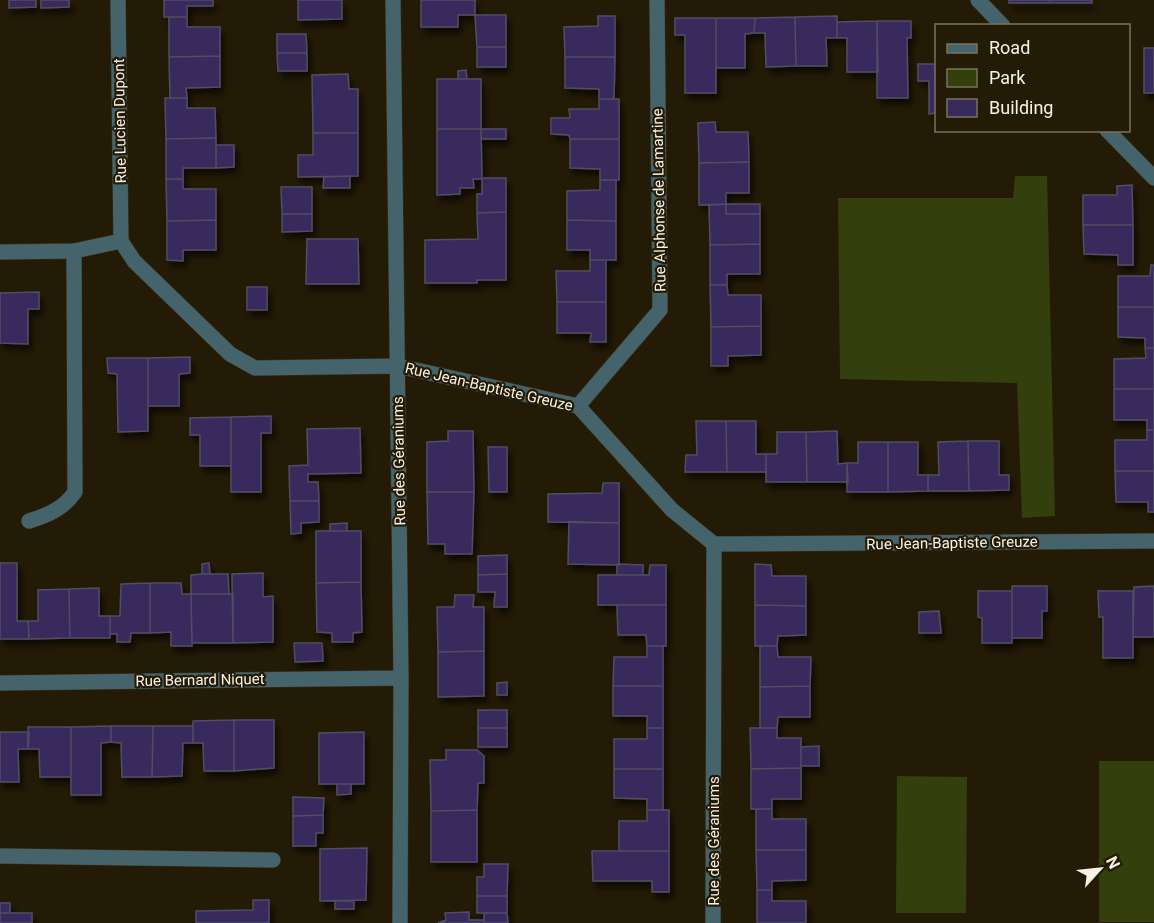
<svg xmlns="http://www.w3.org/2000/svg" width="1154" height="923" viewBox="0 0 1154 923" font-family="Roboto,sans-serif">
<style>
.green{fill:#33400e}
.building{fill:#372a5b;stroke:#514d63;stroke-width:1.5;filter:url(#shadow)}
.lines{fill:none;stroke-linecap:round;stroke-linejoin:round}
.service-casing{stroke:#3d3521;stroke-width:16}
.minor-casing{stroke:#3d3521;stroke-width:16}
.service{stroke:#45636b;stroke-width:15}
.minor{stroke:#45636b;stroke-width:15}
.labels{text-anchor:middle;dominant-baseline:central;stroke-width:4.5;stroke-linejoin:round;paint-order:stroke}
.street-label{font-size:15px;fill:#f8f1e5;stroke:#241b06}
</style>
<defs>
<filter id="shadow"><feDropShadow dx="3.5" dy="6" stdDeviation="3" flood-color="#0009"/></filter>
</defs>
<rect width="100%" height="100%" fill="#241b06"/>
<path class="green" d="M1015 176H1047L1055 516 1022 518 1017 383 840 379 838 198H1013Z
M1099 761H1154V922H1099Z
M897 776 967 777 966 913H896Z"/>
<path class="building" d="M9 0H36V7L9 8Z
M41 0H69V7L41 8Z
M164 0H213V6H187V17H164Z
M298 0H342V19L298 20Z
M421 0H475V15H458V27H421Z
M1009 0H1050V3H1009Z
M1050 0H1092V3H1050Z
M475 15H506V47H477Z
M598 16H615V57H565L564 27 598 26Z
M837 16V38H826L827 66H796L795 17Z
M169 17H187V27H220V56L169 57Z
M795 17 796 66 766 67 765 33H754L755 18Z
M675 18H716V93H685V35H675Z
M716 18H755L754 33 745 34V68H716Z
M877 21 878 72H847V38H837V22Z
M877 21H911V38H907L908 98H877Z
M277 34H306L307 53H277Z
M477 47H506V67H477Z
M1144 48H1154V93H1144Z
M277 53H307V71H278Z
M220 56V87L186 88 187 98H170L169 57Z
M565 57H615L614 99H599V89L565 88Z
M918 64H936V113L929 114V81H918Z
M466 70 467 79H458V71Z
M348 74 349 89H358V133H313L312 75Z
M437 79H481V129H437Z
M165 98H187V108H215L216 138 166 139Z
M599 99H619V139H570L569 135 551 134V118H570L569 109H599Z
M715 122 716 132H748L749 162 699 163 698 123Z
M437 129H481L482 179H473L474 188H460V194L437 195Z
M481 129H506V139H481Z
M313 133H358V176L298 177V155H313Z
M216 138V168H183V179H166V139Z
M570 139H619V180H600V169L570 168Z
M216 145H234V167L216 168Z
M749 162V193H726V204L699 205V163Z
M350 176V188H323L324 177Z
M482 178H506V212L477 213V194H482Z
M166 179H183V189H216V220L167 221Z
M600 180H616V221L567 220V191L600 190Z
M1132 185 1133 225H1083V195H1117V186Z
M281 187H312V214H282Z
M726 204H760V214H726Z
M726 204V214H760V244L710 245 709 205Z
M506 212V280H477V283H425V240L478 239 477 213Z
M282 214H312V231L282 232Z
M216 220V250H183V261L167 260V221Z
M567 220 616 221V260H590V250H567Z
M1083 225H1133V265H1118V255L1084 254Z
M307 239H358L359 284H306Z
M760 244V274H727V285H710V245Z
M590 260H606V302H557L556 271H590Z
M1151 265H1154V307H1118V276H1150Z
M710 285H727L728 295H761V326L711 327Z
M247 287H267V310H247Z
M39 292V309H28V344L0 343V293Z
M557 302H606V342H590L591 333H557Z
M1118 307H1154V348H1145V338L1118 337Z
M761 326V355L728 356V366H711V327Z
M1145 348H1154V389H1114V359L1146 358Z
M190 357V373L179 374V406H148V358Z
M107 358H148V431L118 432 117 374 108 373Z
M1114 389H1154V430H1147V420H1114Z
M271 416V433H261V492H231V417Z
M231 417V466H200V435H190V418Z
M696 421H726L727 472H685L686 455H697Z
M726 421H756V454H766V472H727Z
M360 428 361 473 308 474V482H318L319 501H290L289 466 308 465 307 429Z
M1147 430H1154V471H1115V440H1147Z
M448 431H473L474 492H427V442L448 441Z
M837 431 838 464 847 463 848 482H807L806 432Z
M777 432H806L807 482H766V454H777Z
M968 441 969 491H928V475H939L938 442Z
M968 441H999V475H1009V490L969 491Z
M858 442H888V492H847V463H858Z
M888 442H918V475H928V491L888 492Z
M488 447H507V492H489Z
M1115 471H1154V512H1148V502H1116Z
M603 483H619V523L548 522V494L602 493Z
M427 492H474L472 554H445V544H428Z
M290 501H319V522L301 523V533L291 534Z
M569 522 619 523V565L568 564Z
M347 523V531H330V524Z
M316 531H361V582L316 583Z
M507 555V574L478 575V556Z
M0 563H17V621H28L29 639H0Z
M209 563 210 574H202V564Z
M617 564 643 565V575H617Z
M755 564 771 565 772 576H806V606L755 605Z
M650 565H666V605H598V575H649Z
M263 573V597L273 596V642L233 643 232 574Z
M202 574H228L229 594H191V575Z
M507 574V607H494L495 592H478V575Z
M361 582 362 632 353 633V642H332V633L317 632 316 583Z
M150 583V633H131L130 642H117V634H110V616H120L121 584Z
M150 583H181L182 594H191L192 646H171V632L150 633Z
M1012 586H1047V611H1042V638H1012Z
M1154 586V637H1133L1134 587Z
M99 588V616H110V638H70L69 589Z
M69 589 70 638 29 639 28 621H38V590Z
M978 591H1012V643H982V618L978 617Z
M1098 591H1133V658H1103V617H1099Z
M191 594H233V643H192Z
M455 595H474L473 607H484V651L438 652 437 607H454Z
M617 605H666V646H647L646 635H618Z
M755 605 806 606V635L778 636 777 646H755Z
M939 611 941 633H919V612Z
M294 643H322L323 661 295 662Z
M647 646H663V686H613L614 657H647Z
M760 646H777L778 657H811L810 686 760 687Z
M484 651V696L438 697V652Z
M507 682V695H497V683Z
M613 686H663V728H647V716H613Z
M810 686V717H778L777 728H760V687Z
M478 710H507V728H478Z
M234 720H274V768L234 771Z
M234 720V771H204L203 743H193V721Z
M111 726H153L152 777H122L121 743 111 742Z
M111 726V742L101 743V795H71V727Z
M153 726H193V743H183L182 776 152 777Z
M28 727H71V777H40L39 749H28Z
M478 728H507V747H478Z
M647 728H663V769H614V739H647Z
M750 728H777V738H801V768L751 769Z
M0 732H29L28 749H18L19 782H0Z
M364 732V784H319V733Z
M819 746V766H801V747Z
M446 750H477L484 756V783H478L477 810 431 811 430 760H446Z
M801 768V799H772V809H751V769Z
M614 769H663V810H647V799L614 798Z
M337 784H351V794L337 795Z
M293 797 324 798 323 815 293 816Z
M756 809H772V819H806V850H756Z
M477 810V862H431V811Z
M647 810H669V851H619V821H647Z
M323 815V833H316V846H293V816Z
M367 848 366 900 320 901V849Z
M756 850H806V880L772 881V890H757Z
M592 851H669V892H652V881H593Z
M484 864H508L507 896H477V877H484Z
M757 890H772V901H806V923H757Z
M477 896H507V913H477Z
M253 900H269V923H196V911L253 910Z
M335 901H354V909H335Z
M0 903H10V913H0Z
M469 912V920H484V923H438L446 920 445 913Z
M0 913H32V923H0Z
M484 913H507L508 923H484Z"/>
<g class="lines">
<g class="service-casing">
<path id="service" d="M29 521C48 515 63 509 75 492L74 251
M0 856 273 860"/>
</g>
<g class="minor-casing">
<path id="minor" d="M118 0 121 241
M393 0 401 678 400 923
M978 0 1003 26
M1107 130 1154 178
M0 252 74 251 121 241 134 261 230 354 255 368 398 366 578 406 672 510 714 544 1154 541
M578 406 660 310 657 0
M0 683 401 678
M713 923 714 544"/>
</g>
<use href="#service" class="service"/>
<use href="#minor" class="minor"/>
</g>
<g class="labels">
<g class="street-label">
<text transform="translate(120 121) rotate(-91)">Rue Lucien Dupont</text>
<text transform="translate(659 200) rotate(-91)">Rue Alphonse de Lamartine</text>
<text transform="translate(489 387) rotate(13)">Rue Jean-Baptiste Greuze</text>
<text transform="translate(399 461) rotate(-91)">Rue des Géraniums</text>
<text transform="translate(952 543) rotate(-1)">Rue Jean-Baptiste Greuze</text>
<text transform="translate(200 680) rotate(-1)">Rue Bernard Niquet</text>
<text transform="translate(714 841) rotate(-90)">Rue des Géraniums</text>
</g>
</g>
<rect x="935" y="24" width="195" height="108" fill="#241b06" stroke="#79715f" stroke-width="1.5"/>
<rect x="947" y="44" width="30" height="9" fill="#45636b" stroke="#79715f" stroke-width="1.5"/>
<text x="989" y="54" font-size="18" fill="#f8f1e5">Road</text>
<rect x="947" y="69" width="30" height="18" fill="#33400e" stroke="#79715f" stroke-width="1.5"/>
<text x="989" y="84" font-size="18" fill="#f8f1e5">Park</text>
<rect x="947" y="99" width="30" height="18" fill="#372a5b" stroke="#79715f" stroke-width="1.5"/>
<text x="989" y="114" font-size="18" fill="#f8f1e5">Building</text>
<g transform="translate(1100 869) rotate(63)" stroke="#241b06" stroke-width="4.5" paint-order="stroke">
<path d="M0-4.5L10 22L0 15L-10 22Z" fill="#f8f1e5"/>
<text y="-9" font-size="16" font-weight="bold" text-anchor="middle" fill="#f8f1e5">N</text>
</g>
</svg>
